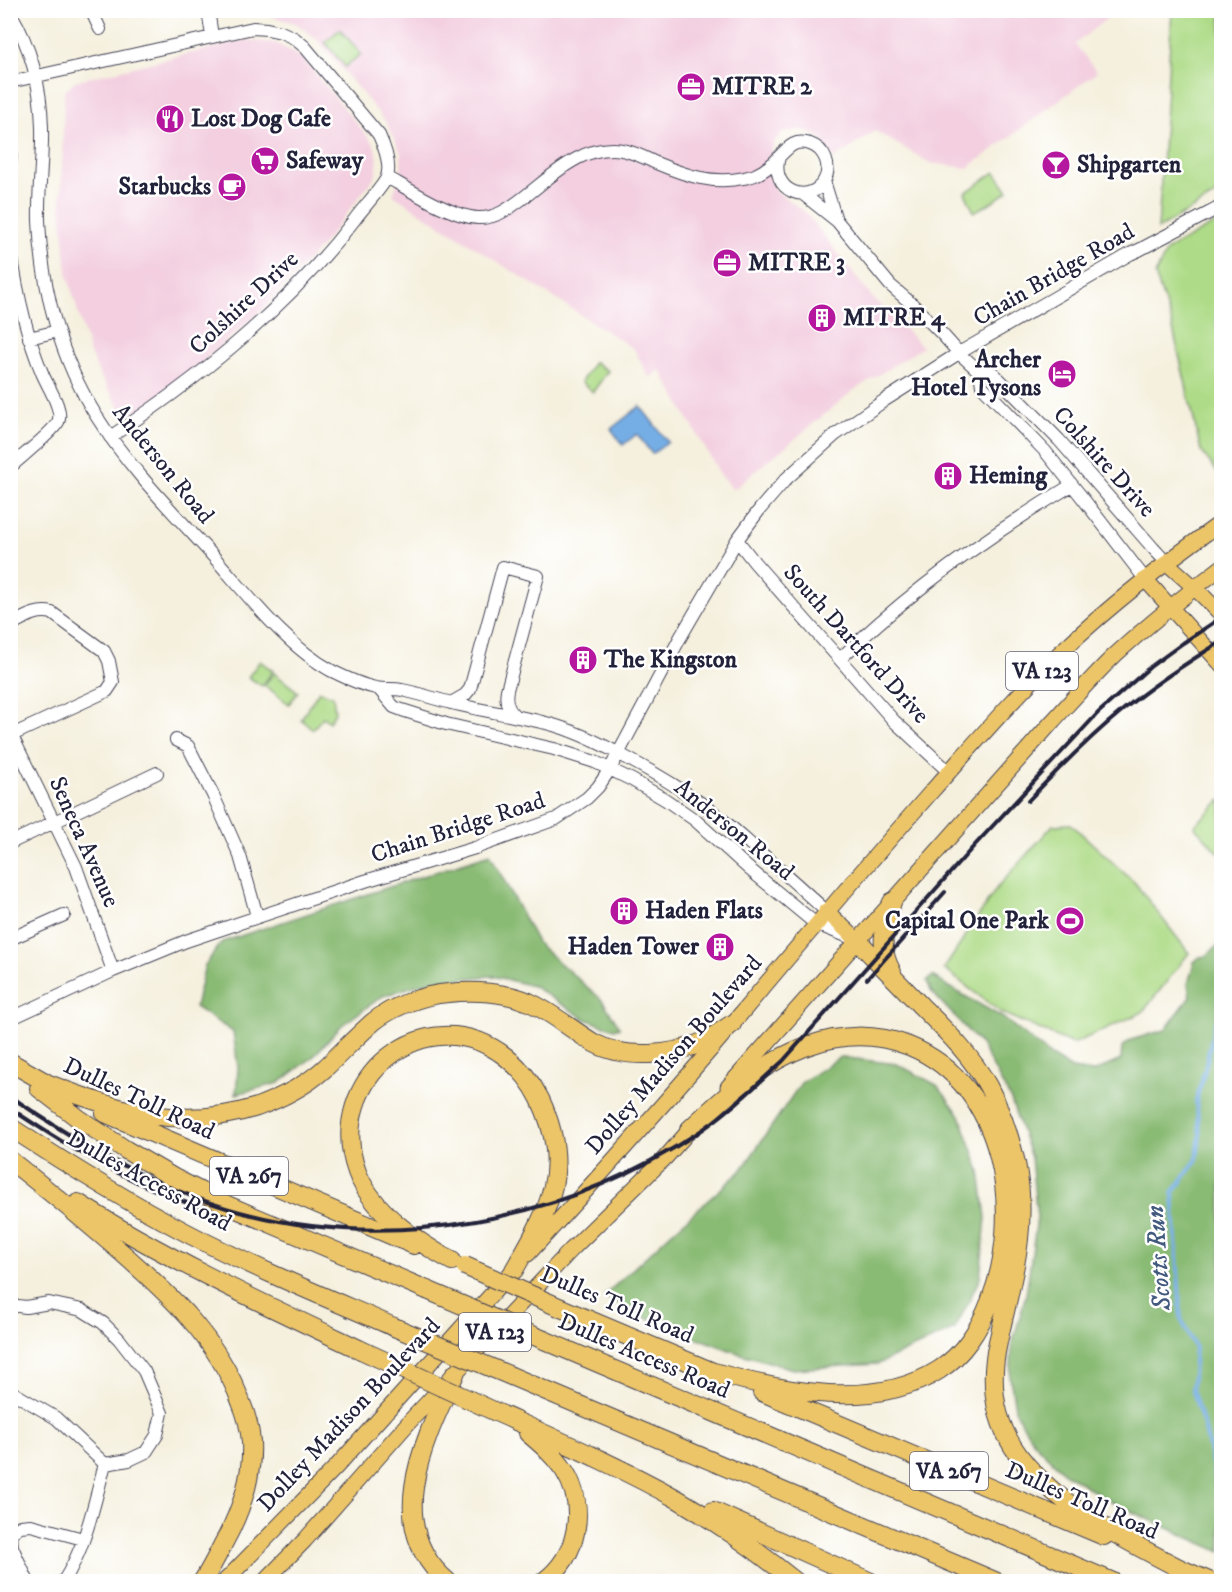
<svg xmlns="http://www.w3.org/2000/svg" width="1232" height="1592" viewBox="0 0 1232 1592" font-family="'IM FELL DW Pica',serif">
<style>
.built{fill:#f3cfe0}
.green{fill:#aedb87;stroke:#687e61;stroke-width:1.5}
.forest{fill:#8abb74;stroke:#566e58;stroke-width:1.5}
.water{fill:#75aee5;stroke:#4c6890;stroke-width:1.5}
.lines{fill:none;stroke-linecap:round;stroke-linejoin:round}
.stream{stroke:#75aee5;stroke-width:4}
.minor-casing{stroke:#424153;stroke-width:14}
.major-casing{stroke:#424153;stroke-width:17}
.highway-casing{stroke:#424153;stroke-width:20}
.minor{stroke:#fff;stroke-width:12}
.major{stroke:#edc569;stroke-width:15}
.highway{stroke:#edc569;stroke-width:18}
.rail{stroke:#22223b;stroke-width:4}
.highway-bridge-casing{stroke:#424153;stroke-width:20;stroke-linecap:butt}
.highway-bridge{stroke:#edc569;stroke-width:18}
.labels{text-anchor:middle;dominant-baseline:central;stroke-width:5;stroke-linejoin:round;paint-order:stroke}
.shield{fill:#fff;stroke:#646476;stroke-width:1.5}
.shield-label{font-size:22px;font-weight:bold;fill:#22223b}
.poi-label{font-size:24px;font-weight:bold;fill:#22223b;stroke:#fff;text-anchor:start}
.street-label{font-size:24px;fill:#22223b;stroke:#fff}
.water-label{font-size:26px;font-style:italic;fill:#435a7f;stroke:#fff}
</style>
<rect width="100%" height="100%" fill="#fff"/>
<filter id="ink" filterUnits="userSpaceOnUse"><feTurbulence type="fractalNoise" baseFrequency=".0167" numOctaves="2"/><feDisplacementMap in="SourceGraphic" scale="12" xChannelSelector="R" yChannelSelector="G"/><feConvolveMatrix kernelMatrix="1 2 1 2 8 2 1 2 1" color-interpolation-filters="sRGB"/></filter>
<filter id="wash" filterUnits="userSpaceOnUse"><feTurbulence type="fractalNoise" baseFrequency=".008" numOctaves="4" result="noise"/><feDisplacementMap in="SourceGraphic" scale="24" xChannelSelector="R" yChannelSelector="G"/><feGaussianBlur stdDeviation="1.35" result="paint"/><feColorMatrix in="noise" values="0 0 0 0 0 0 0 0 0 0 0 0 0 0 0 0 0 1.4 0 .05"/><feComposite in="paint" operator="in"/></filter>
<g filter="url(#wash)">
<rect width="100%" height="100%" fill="#f5f0de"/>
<path class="built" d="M276 10 1116 11 1075 44 1097 72 968 168 930 163 875 131 834 159 821 138 802 129 782 133 774 142 768 163 769 177 776 191 806 213 872 297 923 347 854 390 733 490 720 474 660 370 649 378 634 349 393 195 401 173V153L386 122 316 38 295 23 269 16Z
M246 40 276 43 303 59 373 143 378 158 376 175 325 242 263 309 191 372 138 411 127 414 121 410 99 374 89 351 67 273 61 208 64 92 75 81Z"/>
<path class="green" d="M1172 11H1221V192L1158 229Z
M340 29 361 54 345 67 325 42Z
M995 172 1008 191 992 202 974 212 965 193Z
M1221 220V477L1201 451 1171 320 1155 275 1167 250Z
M594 362 608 371 593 392 581 382Z
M260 661 273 671 262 686 248 677Z
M274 673 298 692 289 704 264 685Z
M319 691 333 696 335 712 329 722 323 717 313 729 301 719Z
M1221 800V855L1194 826Z
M1071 824 1135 883 1189 953 1143 1012 1073 1044 1002 1013 944 969 996 889 1053 825Z"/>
<path class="forest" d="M490 854 538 944 602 1000 620 1027 614 1029 585 1019 533 986 493 976 430 981 383 996 342 1025 313 1057 279 1083 236 1094 238 1068 233 1032 195 1007 205 965 222 942Z
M1221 943V1552L1113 1503 1063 1472 1035 1444 1016 1414 1010 1378 1012 1345 1026 1294 1037 1218 1031 1158 1011 1100 981 1045 931 991 927 981 933 976 949 987 1002 1017 1051 1056 1072 1069 1093 1072 1121 1060 1122 1047 1131 1040 1165 1030 1190 997 1188 984 1194 962 1200 957 1206 956Z
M840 1057 897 1064 937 1085 960 1115 980 1171 986 1218 980 1278 955 1329 878 1364 793 1369 738 1353 656 1323 604 1296 671 1233 741 1171 801 1083Z"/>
<path class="water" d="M640 406 668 442 652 454 637 434 623 445 611 429Z"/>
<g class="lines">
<path class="stream" d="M1222 282C1216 301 1217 326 1222 346
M1222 1011 1215 1024 1205 1069 1196 1101 1200 1134 1197 1159 1173 1193 1181 1319 1195 1348 1192 1390 1205 1429 1222 1508"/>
</g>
</g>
<g filter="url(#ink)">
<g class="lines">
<g class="minor-casing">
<path id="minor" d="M91 10 100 29
M208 10 212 36
M10 12C31 47 41 87 42 127 43 158 38 190 39 221 42 289 60 359 97 417 129 468 172 511 213 556 247 594 286 646 332 671 346 678 361 685 376 688 384 690 394 688 402 690 422 694 441 701 460 705 489 712 518 716 546 723 574 730 600 743 625 757 653 772 680 788 705 806 723 819 739 834 756 849 780 869 803 890 826 911
M10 82 253 28 267 29 281 32 294 38 305 47 379 135C384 146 392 167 386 179 380 190 363 208 355 219 288 307 202 377 110 437
M10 111 12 128 10 166
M387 177C410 190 452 217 478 218 495 219 510 208 523 198 551 177 583 143 622 150 634 152 645 158 656 163 685 175 712 185 744 178 748 177 754 176 757 174 764 171 774 163 779 157 788 148 794 139 810 144 825 149 832 167 824 181 808 207 769 190 779 157
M824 181 836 220
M803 194 837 221 890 285 913 305 942 334 959 353 980 372 982 386 1045 451 1081 496 1145 579
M10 244C16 289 25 333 43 375 48 387 64 410 58 422 52 433 21 457 10 467
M29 338 58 331
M980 372 993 373 1059 440 1153 548 1167 563
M737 540 755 563 894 721 949 772
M10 625C24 618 37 609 52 613L104 651 109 661 113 682 107 691 12 735
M840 659C909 591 989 535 1072 485
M379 689 394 707 402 710 446 724 554 749 595 762 632 780 666 800 695 820 748 868 816 924 854 939
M451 703 465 695 470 689 503 567 538 576 507 690C505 701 507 709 515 716
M10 732 76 867 113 971
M176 740 188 746 213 795 240 856 257 916
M10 843 157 773
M10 939 64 915
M10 1019 113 971 186 941 365 881 475 848 556 819 587 798 598 787 610 769 680 638 737 540 760 509 786 479 835 435 885 400 959 353 1130 254 1139 250 1222 206
M10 1305 26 1307 49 1303 82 1310 103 1323 119 1339 144 1371 162 1413 157 1435 146 1452 129 1460 105 1464
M10 1391 56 1418 105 1464
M28 1582 12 1547 11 1533 20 1526 31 1525 83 1539
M63 1582C86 1547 94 1503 105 1464"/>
</g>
<g class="major-casing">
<path id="major" d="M1167 563 1195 588 1222 615
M1145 579 1222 665
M826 911 858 941
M728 1087 1052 722C1073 699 1093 676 1115 655 1149 624 1185 595 1222 567
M528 1254C598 1178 667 1101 734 1022 799 944 865 867 932 791 975 743 1017 694 1064 649 1113 603 1167 561 1222 522
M224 1582 336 1467 510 1274
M264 1582 305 1540 410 1421 571 1250 665 1158 696 1123"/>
</g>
<g class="highway-casing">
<path id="highway" d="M858 941C879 963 900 984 921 1006 946 1031 971 1055 988 1086 1001 1110 1010 1137 1016 1163 1029 1228 1012 1279 998 1342 990 1378 993 1415 1013 1447 1048 1502 1128 1542 1185 1571
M892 972C878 948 884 927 892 902
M10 1062 59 1090
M49 1084C120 1112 182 1131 257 1107 281 1098 304 1087 324 1069 340 1054 356 1037 373 1022 393 1006 423 995 448 993 474 990 505 992 529 1002 553 1013 572 1030 594 1043 626 1060 673 1056 705 1041 714 1036 723 1030 732 1024
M39 1088 78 1118 126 1150 174 1178 227 1205 427 1290
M105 1113 414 1245
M10 1127C68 1165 126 1201 187 1233 254 1268 325 1297 394 1327
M689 1130C724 1097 761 1063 807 1046 840 1034 876 1033 909 1046 1006 1085 1024 1214 990 1302 980 1328 963 1355 939 1370 875 1411 782 1392 714 1372
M11 1161C48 1190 84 1220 120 1251 169 1294 218 1339 241 1402 246 1414 250 1429 251 1442 253 1479 240 1514 222 1546 216 1558 210 1570 202 1582
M78 1203C168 1260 266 1305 361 1350
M452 1261C417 1242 372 1211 357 1172 323 1080 426 995 506 1057 520 1068 532 1083 540 1099 573 1170 549 1209 514 1270
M561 1308 725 1377
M544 1340 1113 1582
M511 1376 997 1582
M762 1392 1104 1536
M496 1412C558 1440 620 1467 679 1500 720 1524 759 1552 796 1582
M528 1433C541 1444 554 1455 564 1470 587 1506 579 1556 543 1582
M713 1511 871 1582
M1174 1566 1211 1582
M448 1582C380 1525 426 1437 455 1374"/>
</g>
<use href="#minor" class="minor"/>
<use href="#major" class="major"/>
<use href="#highway" class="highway"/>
<path class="rail" d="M1028 801C1058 769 1090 737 1124 709 1154 684 1188 662 1222 641
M867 979 945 892
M10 1096C81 1145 156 1189 240 1212 393 1253 564 1221 696 1134 727 1114 755 1086 783 1061L974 846 1098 713 1150 667 1183 643 1222 617
M10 1108C78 1154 148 1194 227 1216"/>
<g class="highway-bridge-casing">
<path id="highway-bridge" d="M465 1266 561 1308
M427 1290 544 1340
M394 1327 511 1376
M361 1350 496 1412"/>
</g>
<use href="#highway-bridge" class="highway-bridge"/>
</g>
</g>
<defs>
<g id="office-disc" transform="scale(1.5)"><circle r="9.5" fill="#b5179e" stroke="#fff"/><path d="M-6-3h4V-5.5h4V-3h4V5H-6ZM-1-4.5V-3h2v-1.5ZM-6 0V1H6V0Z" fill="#fff"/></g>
<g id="restaurant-disc" transform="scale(1.5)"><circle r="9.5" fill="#b5179e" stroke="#fff"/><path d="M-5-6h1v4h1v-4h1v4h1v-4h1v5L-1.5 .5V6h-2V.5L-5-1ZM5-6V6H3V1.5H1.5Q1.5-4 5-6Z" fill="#fff"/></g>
<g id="supermarket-disc" transform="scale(1.5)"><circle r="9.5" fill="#b5179e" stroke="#fff"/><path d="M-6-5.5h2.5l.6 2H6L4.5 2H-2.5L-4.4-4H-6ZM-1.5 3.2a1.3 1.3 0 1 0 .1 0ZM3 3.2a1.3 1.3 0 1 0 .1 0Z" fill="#fff"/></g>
<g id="bar-disc" transform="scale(1.5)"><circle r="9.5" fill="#b5179e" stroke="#fff"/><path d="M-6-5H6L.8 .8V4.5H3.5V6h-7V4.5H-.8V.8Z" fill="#fff"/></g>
<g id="cafe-disc" transform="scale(1.5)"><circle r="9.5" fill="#b5179e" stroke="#fff"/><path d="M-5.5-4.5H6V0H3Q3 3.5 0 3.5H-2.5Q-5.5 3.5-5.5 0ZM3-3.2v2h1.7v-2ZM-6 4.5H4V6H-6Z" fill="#fff"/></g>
<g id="building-disc" transform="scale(1.5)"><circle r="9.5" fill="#b5179e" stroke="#fff"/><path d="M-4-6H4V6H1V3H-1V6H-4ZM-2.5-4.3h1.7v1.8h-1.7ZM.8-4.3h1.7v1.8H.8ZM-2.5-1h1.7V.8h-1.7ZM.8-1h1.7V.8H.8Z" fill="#fff"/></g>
<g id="hotel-disc" transform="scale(1.5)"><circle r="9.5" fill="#b5179e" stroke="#fff"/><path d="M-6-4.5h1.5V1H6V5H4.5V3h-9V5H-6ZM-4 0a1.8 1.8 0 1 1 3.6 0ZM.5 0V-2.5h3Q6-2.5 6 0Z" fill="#fff"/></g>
<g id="stadium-disc" transform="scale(1.5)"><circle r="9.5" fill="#b5179e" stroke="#fff"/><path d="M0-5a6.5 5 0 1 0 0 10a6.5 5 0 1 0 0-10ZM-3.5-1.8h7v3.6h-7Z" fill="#fff"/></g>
</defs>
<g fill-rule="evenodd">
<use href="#office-disc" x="691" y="87"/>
<use href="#restaurant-disc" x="170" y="119"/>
<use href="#supermarket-disc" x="265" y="161"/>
<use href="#bar-disc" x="1056" y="165"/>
<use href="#cafe-disc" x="232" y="187"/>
<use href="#office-disc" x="727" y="263"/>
<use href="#building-disc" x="822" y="318"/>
<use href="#hotel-disc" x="1062" y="374"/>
<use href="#building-disc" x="948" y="476"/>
<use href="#building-disc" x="583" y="660"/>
<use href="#building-disc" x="624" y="911"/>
<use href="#stadium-disc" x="1070" y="921"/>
<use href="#building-disc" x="720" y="947"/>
</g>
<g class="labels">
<g class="shield">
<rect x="1006" y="652" width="72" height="38" rx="4.5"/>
<rect x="210" y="1157" width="78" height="38" rx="4.5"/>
<rect x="459" y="1313" width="72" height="38" rx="4.5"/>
<rect x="910" y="1452" width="78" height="38" rx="4.5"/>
</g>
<g class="shield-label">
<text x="1042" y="671">VA 123</text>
<text x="249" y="1176">VA 267</text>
<text x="495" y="1332">VA 123</text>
<text x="949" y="1471">VA 267</text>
</g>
<g class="poi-label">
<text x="712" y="87">MITRE 2</text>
<text x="191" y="119">Lost Dog Cafe</text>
<text x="286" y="161">Safeway</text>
<text x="1077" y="165">Shipgarten</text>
<text x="211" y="187" text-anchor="end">Starbucks</text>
<text x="748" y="263">MITRE 3</text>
<text x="843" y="318">MITRE 4</text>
<text x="1041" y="360" text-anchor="end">Archer<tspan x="1041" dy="28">Hotel Tysons</tspan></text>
<text x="969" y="476">Heming</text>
<text x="604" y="660">The Kingston</text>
<text x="645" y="911">Haden Flats</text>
<text x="1049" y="921" text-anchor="end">Capital One Park</text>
<text x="699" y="947" text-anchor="end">Haden Tower</text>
</g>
<g class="street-label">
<text transform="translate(1054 275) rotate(-30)">Chain Bridge Road</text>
<text transform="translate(244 303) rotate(-43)">Colshire Drive</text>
<text transform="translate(1104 462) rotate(48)">Colshire Drive</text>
<text transform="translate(163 464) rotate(51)">Anderson Road</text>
<text transform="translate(856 644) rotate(48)">South Dartford Drive</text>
<text transform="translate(458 828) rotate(-18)">Chain Bridge Road</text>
<text transform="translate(734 830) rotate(39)">Anderson Road</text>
<text transform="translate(84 842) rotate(66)">Seneca Avenue</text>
<text transform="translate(674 1055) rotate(-49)">Dolley Madison Boulevard</text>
<text transform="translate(139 1099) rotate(25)">Dulles Toll Road</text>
<text transform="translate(149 1181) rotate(29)">Dulles Access Road</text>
<text transform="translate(617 1305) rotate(23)">Dulles Toll Road</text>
<text transform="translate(644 1356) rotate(23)">Dulles Access Road</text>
<text transform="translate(349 1415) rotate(-47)">Dolley Madison Boulevard</text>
<text transform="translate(1082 1501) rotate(23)">Dulles Toll Road</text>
</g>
<g class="water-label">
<text transform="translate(1159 1258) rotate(-94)">Scotts Run</text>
</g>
</g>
<rect width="1232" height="1592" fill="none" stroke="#fff" stroke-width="36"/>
</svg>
